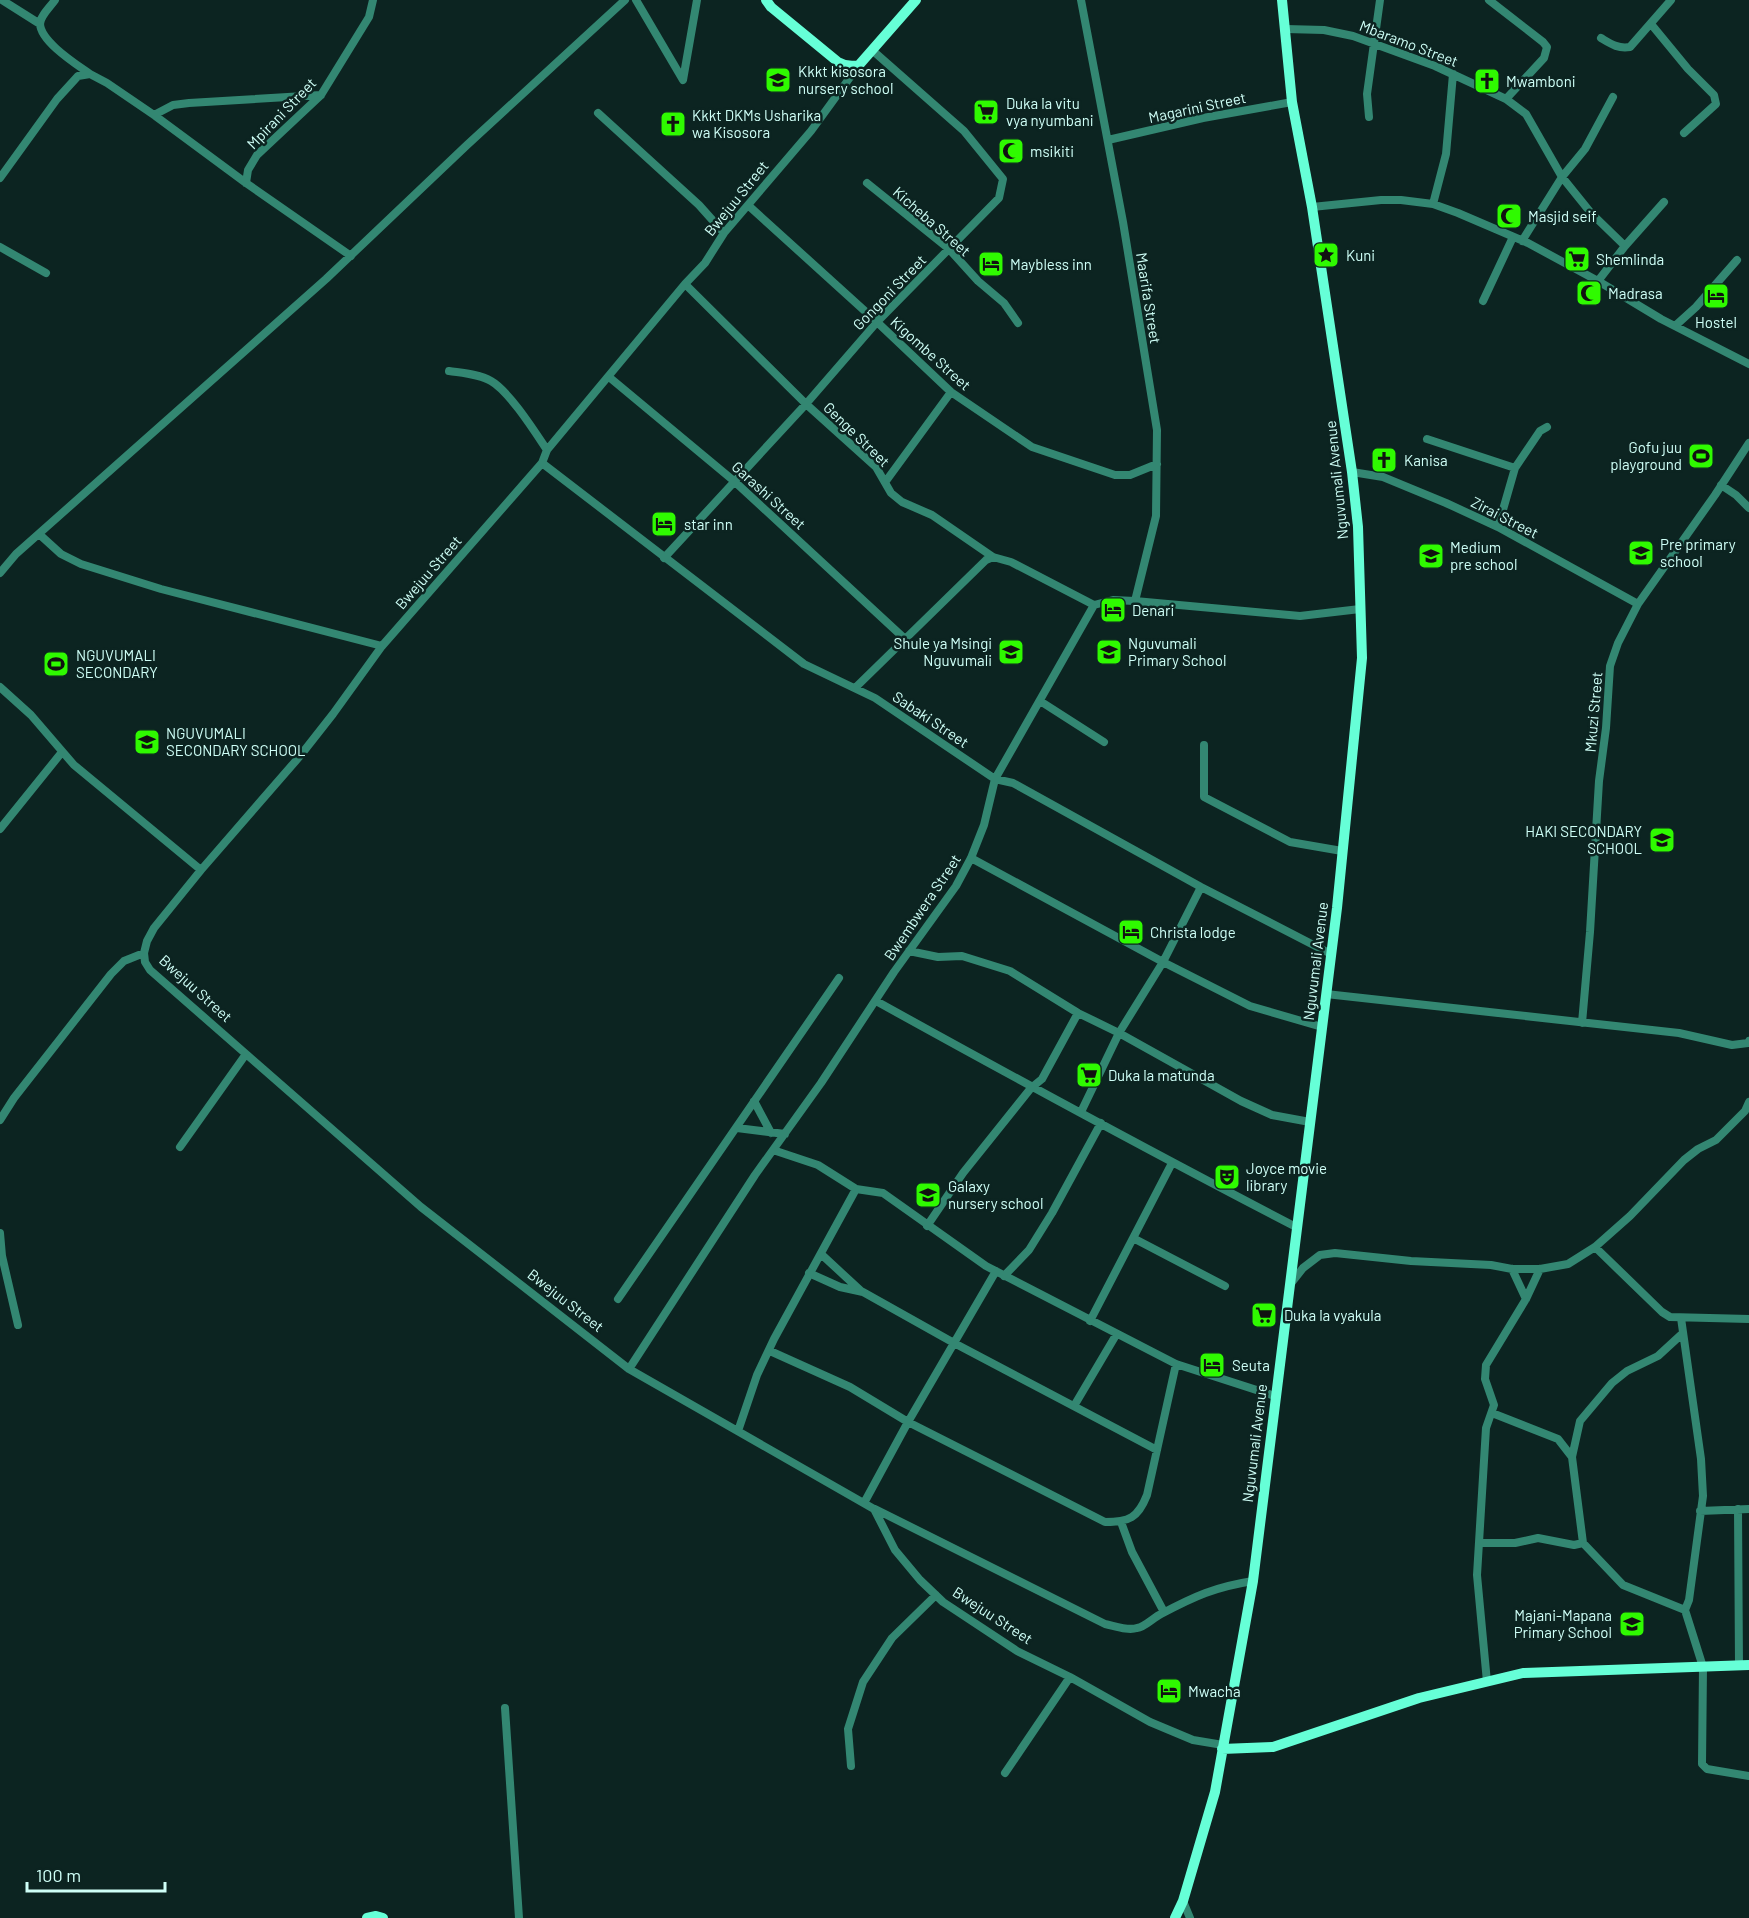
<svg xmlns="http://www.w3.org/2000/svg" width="1749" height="1918" viewBox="0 0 1749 1918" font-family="Barlow,sans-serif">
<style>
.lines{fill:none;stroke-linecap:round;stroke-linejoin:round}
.street{stroke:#338772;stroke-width:8}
.secondary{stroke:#66ffd7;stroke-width:10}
.labels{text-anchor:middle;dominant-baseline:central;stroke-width:5;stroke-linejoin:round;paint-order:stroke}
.street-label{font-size:15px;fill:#cffff7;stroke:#0c2421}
.poi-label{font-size:15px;fill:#cffff7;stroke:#0c2421;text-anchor:start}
</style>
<rect width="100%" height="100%" fill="#0c2421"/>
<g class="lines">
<path class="street" d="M2 0 40 24
M55 0C51 6 40 16 40 24 41 42 76 64 90 74
M636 0 683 80 697 0
M1081 0 1123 222 1157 430 1156 516 1135 601
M1489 0 1543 42 1547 47 1544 58 1506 99
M1651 24 1688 69 1714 95 1716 104 1684 133
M1286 29 1324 30 1353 36 1435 66 1506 99 1526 114 1562 177 1591 213 1625 246
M1601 38C1611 44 1618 49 1630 47L1671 0
M859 65 811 131 724 233 705 263 685 284 547 450 542 463 382 646 333 714 300 756 201 870 154 928 147 941 144 953 145 962 150 970 421 1207 629 1369 874 1509 895 1550 920 1580 943 1602 1017 1651 1070 1677 1150 1722 1193 1740 1223 1745
M598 113 699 205 724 233
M154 115 173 105 189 103 321 95
M1369 117 1367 94 1380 0
M1108 140 1203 118 1292 102
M0 178 57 99 78 76 90 74 107 83 154 115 246 183 351 256
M246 183 248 170 257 155 321 95 369 17 373 0
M867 183 949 249 978 281 1004 303 1018 323
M1433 204 1446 154 1453 74
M749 206 877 322 951 392 1032 447 1115 475H1130L1157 464
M1312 207 1381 200H1401L1433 204 1458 213 1528 243 1598 281 1661 319 1749 364
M1522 241 1562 177 1585 149 1613 97
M0 247 46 273
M1598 281 1625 246 1664 202
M685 284 806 404 876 467 891 493 902 502 932 515 993 557 1011 562 1094 605
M1483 301 1513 237
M1675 326 1696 307 1737 260
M449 371C462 373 479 374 491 381 509 391 535 432 547 450
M609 377 734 481 905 639
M1427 439 1515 468
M542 463 804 664 875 698 995 779 1013 783 1201 887 1331 954
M1352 472 1383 477 1446 503 1498 527 1638 604
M886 481 951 392
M1721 485 1736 495 1749 508
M1498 527 1515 468 1540 431 1547 427
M39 534 61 554 81 564 161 589 382 646
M664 558 806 404 877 322 999 198 1003 179 964 131 872 50
M0 573 16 554 326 279 467 145 625 0
M0 687 31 715 74 765 201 870
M855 688 986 560 993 557
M1040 701 1104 742
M1204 745V797L1290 842 1342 851
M0 829 62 752
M971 858 1163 962 1250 1006 1322 1027
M909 951 938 957 962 956 1010 971 1078 1013 1119 1033 1241 1101 1272 1115 1310 1122
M1326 994 1679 1033 1732 1045 1748 1043 1749 1041
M876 1001C1015 1078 1155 1154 1296 1227
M1582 1023 1590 932 1599 781 1606 728 1610 666 1618 643 1638 604 1715 495 1749 443
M754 1101 771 1133
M1081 1112 1119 1033 1163 962 1201 887
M0 1120 14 1098 111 974 124 961 144 953
M737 1128 785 1134
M180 1147 246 1054
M773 1150 818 1165 856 1189 883 1193 986 1266 1176 1364 1275 1396
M927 1226 963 1173 1031 1088 1042 1079 1078 1013
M0 1233 2 1256 18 1325
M1133 1238 1225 1286
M1595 1247 1662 1312 1670 1317 1749 1319
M821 1254 861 1291
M1512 1269 1526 1299
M809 1273 840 1287 863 1292 954 1343 1157 1450
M1004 1276 1029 1250 1052 1213 1101 1123
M1292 1282 1303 1268 1320 1255 1335 1253 1411 1261 1491 1265 1512 1269H1540L1568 1264 1595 1247 1630 1216 1684 1160 1698 1149 1716 1140 1745 1111 1749 1102
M618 1299 839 978
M1681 1318 1701 1459 1703 1496 1689 1600 1685 1610 1703 1667 1702 1764 1707 1769 1749 1776
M1090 1321 1172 1163
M770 1351 850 1387 908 1422 1105 1522C1129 1522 1138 1518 1147 1495L1176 1364
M629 1369 755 1175 821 1083 894 972 956 886 971 858 984 825 995 779 1094 605 1113 600 1135 601 1300 616 1360 609
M1074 1406 1116 1335
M1492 1413 1558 1439 1572 1457 1583 1543 1623 1585 1685 1610
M738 1431 757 1375 774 1339 856 1189
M1572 1457 1580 1421 1612 1383 1627 1371 1658 1356 1683 1333
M864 1503 908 1422 996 1271
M875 1509 1105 1624C1115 1626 1128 1631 1137 1628 1145 1627 1154 1617 1161 1614 1195 1596 1215 1587 1253 1581
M1738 1509 1739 1665
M1700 1511 1749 1509
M1121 1522 1132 1552 1164 1612
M1479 1543H1515L1538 1538 1574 1545 1583 1543
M1487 1682 1477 1575 1486 1428 1494 1405 1485 1379 1486 1365 1526 1299 1540 1269
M505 1708 519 1918
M851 1766 848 1729 863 1682 892 1638 936 1595
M1005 1773 1070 1677
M1183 1901 1190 1918"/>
<path class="secondary" d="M766 0 771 7 838 62C845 66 851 67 859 65L916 0
M1222 1749 1273 1747 1419 1698 1523 1673 1749 1665
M367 1918 376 1916 383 1918
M1175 1918 1183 1901 1215 1792 1253 1581 1337 908 1362 658 1358 527 1352 472 1312 207 1292 102 1282 0"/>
</g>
<defs>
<g id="school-square" transform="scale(1.35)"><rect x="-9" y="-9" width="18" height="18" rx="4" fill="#2ffa00" stroke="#0c2421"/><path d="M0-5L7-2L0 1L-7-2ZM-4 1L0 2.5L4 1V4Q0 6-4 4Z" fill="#111"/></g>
<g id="church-square" transform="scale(1.35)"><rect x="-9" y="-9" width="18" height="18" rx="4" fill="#2ffa00" stroke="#0c2421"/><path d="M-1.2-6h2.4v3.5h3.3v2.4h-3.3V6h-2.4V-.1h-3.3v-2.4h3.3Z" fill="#111"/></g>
<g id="supermarket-square" transform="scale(1.35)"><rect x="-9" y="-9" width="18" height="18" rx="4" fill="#2ffa00" stroke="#0c2421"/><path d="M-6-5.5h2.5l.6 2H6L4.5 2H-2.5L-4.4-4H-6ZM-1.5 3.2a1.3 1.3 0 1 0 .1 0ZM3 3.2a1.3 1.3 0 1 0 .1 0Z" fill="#111"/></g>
<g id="mosque-square" transform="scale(1.35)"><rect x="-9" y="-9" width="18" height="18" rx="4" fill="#2ffa00" stroke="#0c2421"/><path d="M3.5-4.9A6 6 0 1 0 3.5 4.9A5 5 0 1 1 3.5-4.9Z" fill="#111"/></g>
<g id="sight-square" transform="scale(1.35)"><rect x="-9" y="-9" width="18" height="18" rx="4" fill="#2ffa00" stroke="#0c2421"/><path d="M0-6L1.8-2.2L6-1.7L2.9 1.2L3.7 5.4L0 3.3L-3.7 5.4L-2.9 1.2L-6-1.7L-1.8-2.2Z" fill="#111"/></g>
<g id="hotel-square" transform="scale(1.35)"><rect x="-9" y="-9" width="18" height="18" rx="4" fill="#2ffa00" stroke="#0c2421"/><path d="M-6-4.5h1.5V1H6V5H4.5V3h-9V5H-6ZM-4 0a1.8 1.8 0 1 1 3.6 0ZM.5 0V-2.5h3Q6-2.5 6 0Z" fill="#111"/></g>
<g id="stadium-square" transform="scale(1.35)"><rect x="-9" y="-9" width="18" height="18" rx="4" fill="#2ffa00" stroke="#0c2421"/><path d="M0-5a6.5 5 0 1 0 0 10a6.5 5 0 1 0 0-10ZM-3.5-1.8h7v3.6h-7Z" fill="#111"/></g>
<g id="theatre-square" transform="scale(1.35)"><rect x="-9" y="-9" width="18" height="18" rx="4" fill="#2ffa00" stroke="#0c2421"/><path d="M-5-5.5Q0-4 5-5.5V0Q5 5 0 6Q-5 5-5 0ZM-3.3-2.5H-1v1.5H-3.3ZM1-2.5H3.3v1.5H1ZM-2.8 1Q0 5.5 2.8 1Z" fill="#111"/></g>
</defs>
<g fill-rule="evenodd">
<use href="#school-square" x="778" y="80"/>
<use href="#church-square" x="1487" y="81"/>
<use href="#supermarket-square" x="986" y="112"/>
<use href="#church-square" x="673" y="124"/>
<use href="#mosque-square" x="1011" y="151"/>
<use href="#mosque-square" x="1509" y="216"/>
<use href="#sight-square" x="1326" y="255"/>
<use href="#supermarket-square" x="1577" y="259"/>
<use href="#hotel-square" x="991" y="264"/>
<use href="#mosque-square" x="1589" y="293"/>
<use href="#hotel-square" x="1716" y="296"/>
<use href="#stadium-square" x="1701" y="456"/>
<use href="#church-square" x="1384" y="460"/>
<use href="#hotel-square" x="664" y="524"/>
<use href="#school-square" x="1641" y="553"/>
<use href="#school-square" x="1431" y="556"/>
<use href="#hotel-square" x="1113" y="610"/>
<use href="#school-square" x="1011" y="652"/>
<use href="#school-square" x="1109" y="652"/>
<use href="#stadium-square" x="56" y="664"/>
<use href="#school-square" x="147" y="742"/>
<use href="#school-square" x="1662" y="840"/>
<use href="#hotel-square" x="1131" y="932"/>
<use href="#supermarket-square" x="1089" y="1075"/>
<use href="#theatre-square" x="1227" y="1177"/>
<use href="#school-square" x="928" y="1195"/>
<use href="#supermarket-square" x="1264" y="1315"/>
<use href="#hotel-square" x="1212" y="1365"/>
<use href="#school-square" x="1632" y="1624"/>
<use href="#hotel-square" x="1169" y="1691"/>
</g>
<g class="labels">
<g class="street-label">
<text transform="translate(1409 43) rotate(21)">Mbaramo Street</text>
<text transform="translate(1197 107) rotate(-12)">Magarini Street</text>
<text transform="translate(281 113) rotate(-46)">Mpirani Street</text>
<text transform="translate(736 198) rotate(-51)">Bwejuu Street</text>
<text transform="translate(932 221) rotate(41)">Kicheba Street</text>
<text transform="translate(889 292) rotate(-46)">Gongoni Street</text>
<text transform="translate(1149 298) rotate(81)">Maarifa Street</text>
<text transform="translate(931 353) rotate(42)">Kigombe Street</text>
<text transform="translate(857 434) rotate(44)">Genge Street</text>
<text transform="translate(1336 480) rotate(-96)">Nguvumali Avenue</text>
<text transform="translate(769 495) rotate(42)">Garashi Street</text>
<text transform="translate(1505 517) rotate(27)">Zirai Street</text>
<text transform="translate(428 572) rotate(-49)">Bwejuu Street</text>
<text transform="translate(1593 712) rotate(-85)">Mkuzi Street</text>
<text transform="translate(931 719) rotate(34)">Sabaki Street</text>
<text transform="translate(922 907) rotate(-56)">Bwembwera Street</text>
<text transform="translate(1315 961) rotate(-83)">Nguvumali Avenue</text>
<text transform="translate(196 988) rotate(42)">Bwejuu Street</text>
<text transform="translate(566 1300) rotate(38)">Bwejuu Street</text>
<text transform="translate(1254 1443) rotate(-83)">Nguvumali Avenue</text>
<text transform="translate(993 1615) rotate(33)">Bwejuu Street</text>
</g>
<g class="poi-label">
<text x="798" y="71">Kkkt kisosora<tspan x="798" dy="17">nursery school</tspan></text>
<text x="1506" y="81">Mwamboni</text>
<text x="1006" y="103">Duka la vitu<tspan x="1006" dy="17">vya nyumbani</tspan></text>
<text x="692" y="115">Kkkt DKMs Usharika<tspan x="692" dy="17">wa Kisosora</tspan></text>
<text x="1030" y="151">msikiti</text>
<text x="1528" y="216">Masjid seif</text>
<text x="1346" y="255">Kuni</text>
<text x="1596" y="259">Shemlinda</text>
<text x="1010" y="264">Maybless inn</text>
<text x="1608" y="293">Madrasa</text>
<text x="1716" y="322" text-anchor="middle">Hostel</text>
<text x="1682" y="447" text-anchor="end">Gofu juu<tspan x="1682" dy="17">playground</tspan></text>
<text x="1404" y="460">Kanisa</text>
<text x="684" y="524">star inn</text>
<text x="1660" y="544">Pre primary<tspan x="1660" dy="17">school</tspan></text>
<text x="1450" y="547">Medium<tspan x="1450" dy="17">pre school</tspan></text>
<text x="1132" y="610">Denari</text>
<text x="992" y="643" text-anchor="end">Shule ya Msingi<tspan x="992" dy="17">Nguvumali</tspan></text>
<text x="1128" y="643">Nguvumali<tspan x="1128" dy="17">Primary School</tspan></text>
<text x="76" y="655">NGUVUMALI<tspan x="76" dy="17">SECONDARY</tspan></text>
<text x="166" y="733">NGUVUMALI<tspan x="166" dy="17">SECONDARY SCHOOL</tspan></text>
<text x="1642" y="831" text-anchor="end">HAKI SECONDARY<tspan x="1642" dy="17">SCHOOL</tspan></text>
<text x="1150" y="932">Christa lodge</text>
<text x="1108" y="1075">Duka la matunda</text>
<text x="1246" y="1168">Joyce movie<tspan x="1246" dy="17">library</tspan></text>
<text x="948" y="1186">Galaxy<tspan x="948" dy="17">nursery school</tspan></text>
<text x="1284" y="1315">Duka la vyakula</text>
<text x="1232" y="1365">Seuta</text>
<text x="1612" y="1615" text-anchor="end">Majani-Mapana<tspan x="1612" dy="17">Primary School</tspan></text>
<text x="1188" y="1691">Mwacha</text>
</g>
</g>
<path d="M27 1882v9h138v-9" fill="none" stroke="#cffff7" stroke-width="3"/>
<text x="36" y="1882" font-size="18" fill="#cffff7" stroke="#0c2421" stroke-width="4.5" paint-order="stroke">100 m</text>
</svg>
